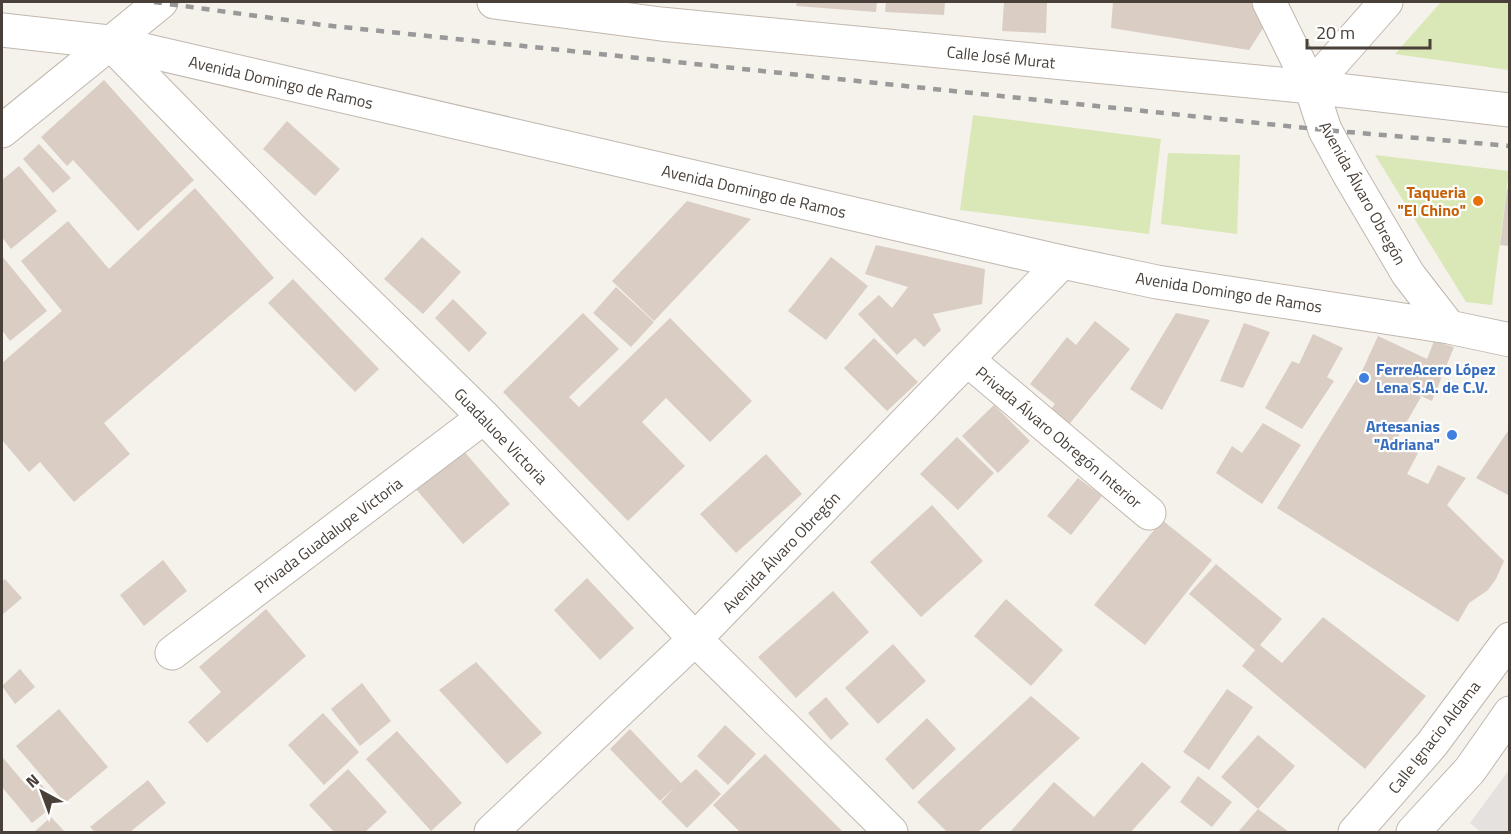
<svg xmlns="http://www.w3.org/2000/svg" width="1511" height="834" viewBox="0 0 1511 834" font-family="'Titillium Web',sans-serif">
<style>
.green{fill:#d9e8b6}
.parking{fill:#e4e1df}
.building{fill:#dacdc4}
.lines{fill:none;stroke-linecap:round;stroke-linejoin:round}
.minor-casing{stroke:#c1b7ae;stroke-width:35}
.tertiary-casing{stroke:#c1b7ae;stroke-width:35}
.minor{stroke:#fff;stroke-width:33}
.tertiary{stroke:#fff;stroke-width:33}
.rail{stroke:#999;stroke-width:4.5;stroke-dasharray:8 8;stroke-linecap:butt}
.food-dot{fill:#e8710a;stroke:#fff;stroke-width:2}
.shop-dot{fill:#3f7fe0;stroke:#fff;stroke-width:2}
.labels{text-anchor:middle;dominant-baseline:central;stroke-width:4.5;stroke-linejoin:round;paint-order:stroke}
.street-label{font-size:16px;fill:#494039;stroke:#fff}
.food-label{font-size:16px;font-weight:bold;fill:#c56008;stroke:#fff;text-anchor:end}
.shop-label{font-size:16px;font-weight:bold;fill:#366cbe;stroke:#fff;text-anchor:start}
</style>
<rect width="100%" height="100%" fill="#f5f1eb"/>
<path class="green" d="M1441 2H1509V70L1395 54Z
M973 115 1161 139 1149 234 960 210Z
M1168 153 1240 155 1237 234 1161 224Z
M1375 155 1509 171 1492 305 1466 302Z"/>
<path class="parking" d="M1509 770V832H1481L1470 823Z"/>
<path class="building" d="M797 2H877L876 12 796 6Z
M886 2H945L944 15 885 12Z
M1004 2H1047L1046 33 1002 31Z
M1113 2H1251L1267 22 1249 50 1111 28Z
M104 80 194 180 138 231 73 160 67 166 41 137Z
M287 121 340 169 315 196 263 149Z
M39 144 71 178 53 193 23 159Z
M19 166 57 211 11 249 2 237V180Z
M195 188 274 278 104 423 130 454 74 502 40 462 29 472 2 440V363L62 311 21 261 68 221 109 269Z
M1507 189H1510V246L1500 245Z
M687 201 751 219 654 321 612 281Z
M422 237 461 272 423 314 384 279Z
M876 245 985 269 982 304 933 314 941 330 924 347 915 338 897 355 858 314 879 295 892 308 908 287 865 274Z
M2 256 47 311 10 341 2 330Z
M831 257 868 286 826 340 788 311Z
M293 279 379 369 355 392 268 303Z
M616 287 654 322 631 347 593 313Z
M453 299 487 333 469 352 435 318Z
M583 313 619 349 569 397 579 407 670 318 752 401 710 442 666 398 642 422 685 466 628 521 503 392Z
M1176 313 1210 320 1162 410 1130 389Z
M1095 321 1130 349 1063 432 1045 416 1055 404 1030 384 1067 337 1076 345Z
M1244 323 1270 332 1243 388 1220 381Z
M1313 334 1343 348 1327 377 1334 381 1302 429 1265 408 1292 361 1299 364Z
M1378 336 1427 359 1434 341 1454 347 1432 401 1402 387 1421 397 1394 444 1418 453 1407 474 1428 484 1438 465 1466 478 1447 505 1504 561 1496 579 1488 590 1469 603 1458 622 1277 508 1363 369Z
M874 338 918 382 887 411 844 368Z
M994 405 1030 441 998 473 962 436Z
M1263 423 1301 445 1262 504 1216 473 1232 446 1242 453Z
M1510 428V496L1476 478Z
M957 437 994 473 958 510 920 474Z
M461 448 510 504 463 544 415 488Z
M766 454 802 494 736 553 700 514Z
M1078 478 1102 496 1071 535 1047 516Z
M932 505 983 561 921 617 870 562Z
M1162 520 1212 560 1145 645 1094 605Z
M163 560 187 591 144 626 120 595Z
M1216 564 1282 619 1260 645 1282 663 1323 617 1426 696 1365 769 1242 666 1255 650 1189 594Z
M587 578 634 628 600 660 554 610Z
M5 579 22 598 2 615V582Z
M833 591 869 632 796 698 758 657Z
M1006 599 1063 650 1031 686 974 636Z
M266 609 306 656 207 743 188 722 221 692 199 667Z
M893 644 926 681 878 724 845 688Z
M476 662 542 733 507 764 439 690Z
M20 669 35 687 15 704 2 686Z
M362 683 391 721 360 746 331 709Z
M1227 689 1253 707 1209 770 1183 752Z
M1031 696 1080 738 978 832H947L917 802Z
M826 697 849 724 831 740 808 713Z
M59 709 108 767 65 803 16 746Z
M323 713 359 752 324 785 288 745Z
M927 718 956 749 913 790 885 759Z
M725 725 756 754 728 785 697 756Z
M630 729 681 783 696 769 721 794 687 828 661 802 675 787 660 801 610 749Z
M397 731 462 803 431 831 366 759Z
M1258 735 1295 766 1258 809 1221 777Z
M765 754 843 832H740L713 805Z
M3 758 26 785 35 777 57 803 32 823 2 787Z
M1142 762 1171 787 1131 832H1010L1054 782 1094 817Z
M348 769 387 812 365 832H334L309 805Z
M1198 776 1232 802 1212 827 1180 802Z
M148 780 166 803 130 832H95L90 827Z
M1258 809 1289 832H1238Z
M51 817 65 832H34Z"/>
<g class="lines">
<g class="minor-casing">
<path id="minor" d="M109 42 290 227 484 417 695 639 891 832
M1311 87 1386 2
M2 131 161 2
M969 361 1149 513
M172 653 484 417
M491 832 695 639 1062 262
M1355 832 1432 744 1510 639
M1413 832 1470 770 1510 713"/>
</g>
<g class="tertiary-casing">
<path id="tertiary" d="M494 2 661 24 1311 87 1510 110
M1269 2 1311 87 1325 130 1349 174 1408 274 1449 327
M2 30 109 42 1062 262 1157 282 1449 327 1510 340"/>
</g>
<use href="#minor" class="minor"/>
<use href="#tertiary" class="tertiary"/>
<path class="rail" d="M154 2 323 25 1325 130 1510 146"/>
</g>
<circle class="food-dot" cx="1478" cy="201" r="6"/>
<g class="shop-dot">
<circle cx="1364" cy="378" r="6"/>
<circle cx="1452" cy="435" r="6"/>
</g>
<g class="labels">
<g class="street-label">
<text transform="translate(1001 57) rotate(6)">Calle José Murat</text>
<text transform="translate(281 82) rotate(13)">Avenida Domingo de Ramos</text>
<text transform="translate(754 191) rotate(13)">Avenida Domingo de Ramos</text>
<text transform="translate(1363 193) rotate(61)">Avenida Álvaro Obregón</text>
<text transform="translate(1229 292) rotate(9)">Avenida Domingo de Ramos</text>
<text transform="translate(501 436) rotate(46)">Guadaluoe Victoria</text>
<text transform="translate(1059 437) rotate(40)">Privada Álvaro Obregón Interior</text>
<text transform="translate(328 535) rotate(-37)">Privada Guadalupe Victoria</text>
<text transform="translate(781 552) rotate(-46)">Avenida Álvaro Obregón</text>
<text transform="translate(1434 737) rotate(-52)">Calle Ignacio Aldama</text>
</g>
<g class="food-label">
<text x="1466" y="192">Taqueria<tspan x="1466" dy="18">"El Chino"</tspan></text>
</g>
<g class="shop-label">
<text x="1376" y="369">FerreAcero López<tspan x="1376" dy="18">Lena S.A. de C.V.</tspan></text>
<text x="1440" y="426" text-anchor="end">Artesanias<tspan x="1440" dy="18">"Adriana"</tspan></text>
</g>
</g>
<rect width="1511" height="834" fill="none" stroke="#494039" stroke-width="6"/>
<g transform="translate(42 792) rotate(319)" stroke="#ffffff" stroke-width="4.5" paint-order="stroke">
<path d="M0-4.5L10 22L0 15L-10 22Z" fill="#494039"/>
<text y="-9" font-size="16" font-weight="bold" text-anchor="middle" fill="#494039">N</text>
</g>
<path d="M1307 39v9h123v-9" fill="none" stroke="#494039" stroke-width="3"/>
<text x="1316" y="39" font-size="18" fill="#494039" stroke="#ffffff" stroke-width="4.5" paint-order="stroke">20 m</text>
</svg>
